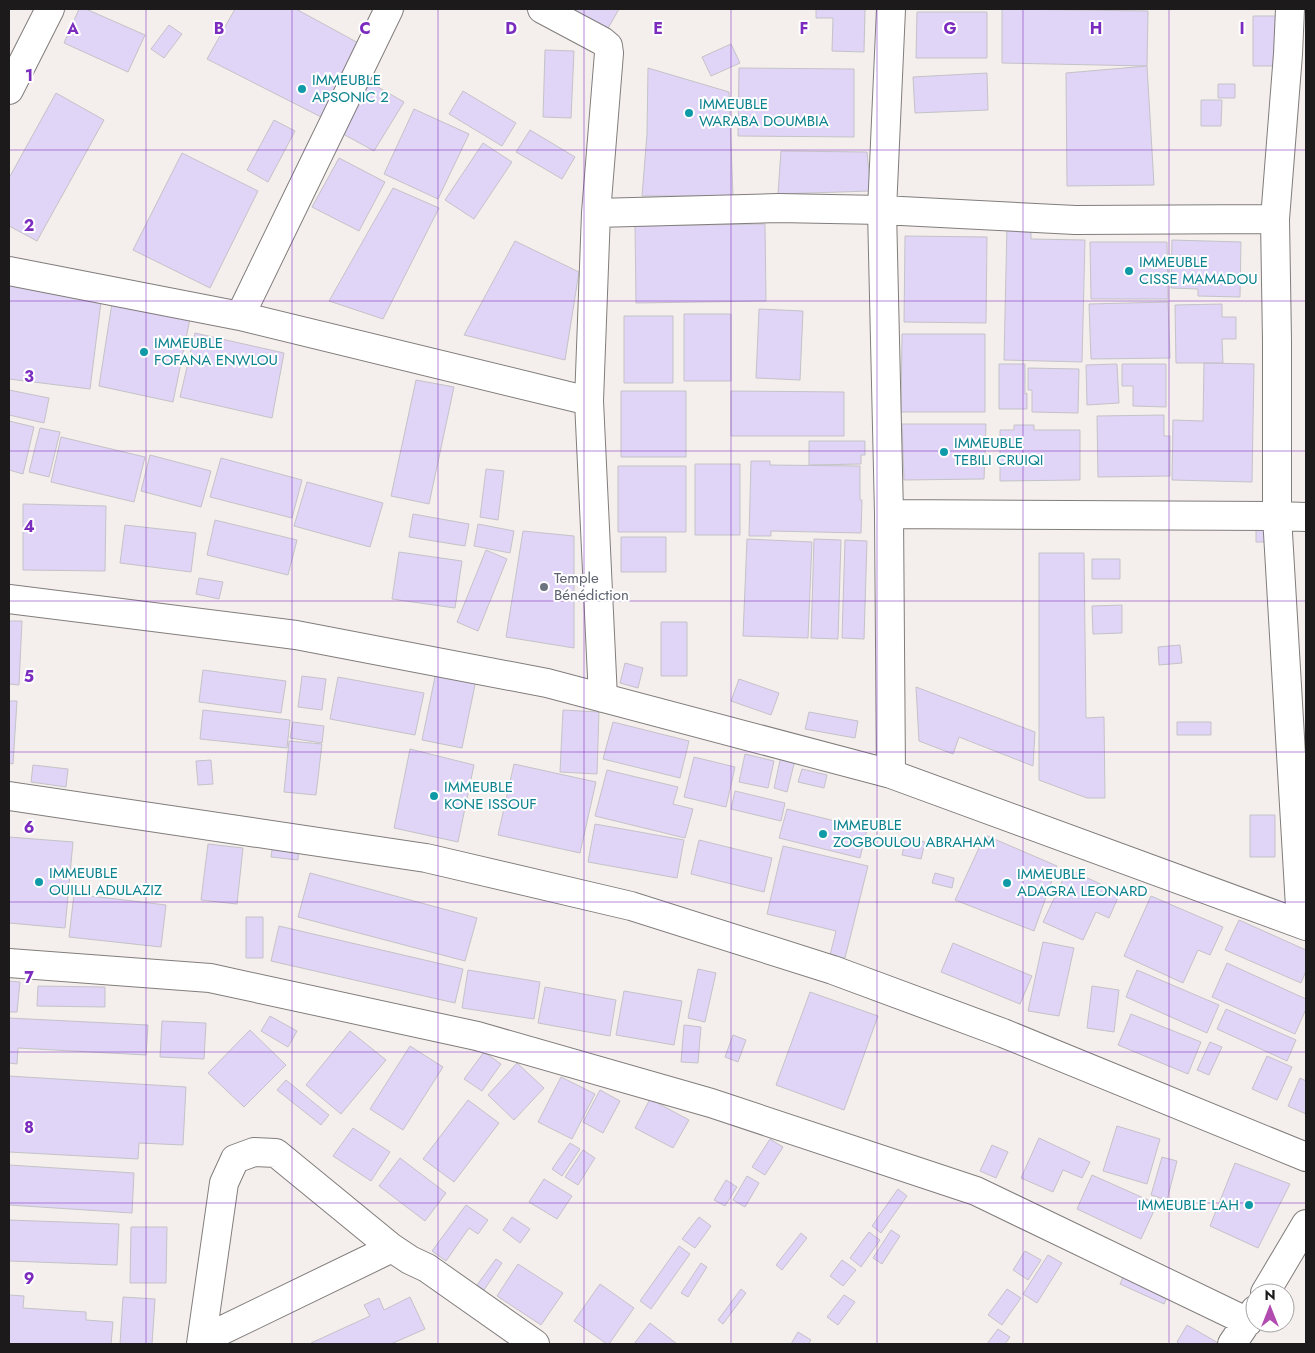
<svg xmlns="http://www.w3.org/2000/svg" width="1315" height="1353" viewBox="0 0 1315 1353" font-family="Jost,sans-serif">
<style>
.building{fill:#e0d4f7;stroke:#c4c3c7}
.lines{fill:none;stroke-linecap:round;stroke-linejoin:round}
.minor-casing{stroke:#817d7b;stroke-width:30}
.minor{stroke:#fff;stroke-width:28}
.grid{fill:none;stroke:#7b2cbf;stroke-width:1;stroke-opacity:0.55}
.culture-dot{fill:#0f9aa8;stroke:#fff;stroke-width:2}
.worship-dot{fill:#6b7280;stroke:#fff;stroke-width:2}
.labels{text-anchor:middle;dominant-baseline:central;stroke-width:4;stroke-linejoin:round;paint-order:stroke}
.culture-label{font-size:15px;fill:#0d838f;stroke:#fff;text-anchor:start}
.worship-label{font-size:15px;fill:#5b616d;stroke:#fff;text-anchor:start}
.grid-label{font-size:16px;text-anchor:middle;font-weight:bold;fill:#7b2cbf;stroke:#fff;stroke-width:4;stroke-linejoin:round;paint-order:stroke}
</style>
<rect width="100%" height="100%" fill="#f4efed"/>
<path class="building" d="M79 9H86L145 35 128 72 64 43Z
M235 9H296L362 45 323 118 207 59Z
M567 9H619L607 30Z
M816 9H865L864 52 832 51 833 18H816Z
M1002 9 1148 11 1147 66 1002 63Z
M917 12H987V58H916Z
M1253 16H1280V66H1253Z
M169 25 182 34 164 58 151 49Z
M731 44 740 63 711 76 702 57Z
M545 50 574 51 571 118 543 117Z
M1147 66 1154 185 1067 186 1066 73Z
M648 68 729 92 733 196H642L647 134Z
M739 68 854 69V137L738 136Z
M987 73 988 110 915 113 913 77Z
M364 79 404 102 374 151 334 129Z
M1218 84H1235V98H1218Z
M463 91 516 123 502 146 449 114Z
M56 93 104 120 37 241 9 226V178Z
M1201 100H1222L1221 126H1201Z
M414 109 469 134 438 199 384 174Z
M274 120 295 131 268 182 247 170Z
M530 130 575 157 562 179 516 152Z
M483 143 512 162 474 219 445 200Z
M781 151 867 152 871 191 778 194Z
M182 153 258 191 210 288 133 250Z
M339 158 385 182 359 231 312 207Z
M393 188 439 208 383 319 329 301Z
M765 224 766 301 636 303 635 226Z
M1007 224 1031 225V239L1085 240 1082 362 1004 360Z
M905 236 987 237 986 323 904 322Z
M1172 240 1241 242 1240 297 1198 296V289L1171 288Z
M515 241 579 272 565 360 464 335Z
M1090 242H1167L1168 299H1091Z
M9 282 102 294 90 389 9 379Z
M1168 302 1170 358 1091 359 1089 304Z
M112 303 190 319 173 402 99 386Z
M1222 304V317H1236V339H1222L1223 363H1176L1175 305Z
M759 309 803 311 800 380 756 378Z
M684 314H731V381H684Z
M624 316H673V383H624Z
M195 333 284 353 272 418 180 397Z
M902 334H985V412H901Z
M1204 363 1254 364 1252 482 1172 480 1173 420 1203 421Z
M999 364H1025V394L1027 393V409H999Z
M1117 364 1119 403 1087 405 1086 365Z
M1122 364H1166V407L1133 406V386H1122Z
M1028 368 1079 369 1078 413 1032 412V390H1028Z
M416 380 454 387 429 504 391 496Z
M9 390 49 398 44 423 9 415Z
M621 391H686V457H621Z
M731 391 844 392V436H731Z
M1164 415V436H1170V476L1098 477 1097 416Z
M9 421 34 427 23 474 9 470Z
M902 424H986L984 479 904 480Z
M1014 425H1034V430H1080V480L1000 481V430H1014Z
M40 428 60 432 49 477 29 472Z
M61 437 145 457 134 502 51 482Z
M809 441H865V455H861V464L809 465Z
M150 455 211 471 201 507 141 491Z
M221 458 302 480 292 518 210 497Z
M751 461H770V465L860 466V500H862L861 533 771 531V536H749Z
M695 464H740V535H695Z
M618 466H686V532H618Z
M486 469 504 471 498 520 480 517Z
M307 482 383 503 370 547 294 526Z
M23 504 106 506 105 571 23 570Z
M413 514 469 524 465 546 409 537Z
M215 520 297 540 288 575 207 555Z
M1256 523H1267L1268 542H1256Z
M478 524 514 531 510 553 474 546Z
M125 525 196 533 191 572 120 563Z
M523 531 574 536V648L506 637Z
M621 537H666V572H621Z
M747 539 812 542 808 638 743 636Z
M814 539 841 540 838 639 811 638Z
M845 540 867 541 864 639 842 638Z
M486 550 507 559 478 631 457 622Z
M399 552 462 561 455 608 392 599Z
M1039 553H1084L1086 718 1104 717 1105 798H1087L1039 780Z
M1092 559H1120V579H1092Z
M199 578 223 582 219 599 196 594Z
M1122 605V633L1093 634 1092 606Z
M9 621H22L19 685 9 684Z
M661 622H687V676H661Z
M1180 645 1182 663 1159 665 1158 647Z
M625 663 643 668 638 688 620 683Z
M203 670 286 681 281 713 199 702Z
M436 672 476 680 462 748 422 740Z
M302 676 326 679 322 710 298 707Z
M338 677 424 693 415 735 330 719Z
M739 679 779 693 771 715 731 701Z
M916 687 1035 732 1033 766 959 737 953 754 919 741Z
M9 701H17L13 764 9 763Z
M203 710 290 720 287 748 200 739Z
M563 710 599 712 597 774 560 772Z
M809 712 858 721 855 738 805 729Z
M293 722 324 726 322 743 290 738Z
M613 722 689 741 680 778 603 759Z
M1177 722H1211V735H1177Z
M289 741 322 744 316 795 284 792Z
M410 749 474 765 458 842 394 828Z
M745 754 774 761 768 788 739 782Z
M781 756 795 760 787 792 774 788Z
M694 757 735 767 726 807 684 797Z
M211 760 213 784 198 785 196 761Z
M514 764 596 782 580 853 498 835Z
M33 765 68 769 66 787 31 782Z
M802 769 827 775 824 788 798 782Z
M607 770 678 787 673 804 693 809 685 838 595 816Z
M735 791 785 803 781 821 731 809Z
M787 809 867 829 860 858 779 838Z
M1250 815H1275V857H1250Z
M595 824 684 840 677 878 588 862Z
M985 835 1057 866 1034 931 955 900Z
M9 837 73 842 65 928 9 923Z
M906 837 925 842 921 859 902 855Z
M699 840 772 858 764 892 691 874Z
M273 842 299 844 298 860 271 857Z
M208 844 243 848 237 904 201 900Z
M783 846 868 866 845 958 830 955 836 931 767 914Z
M1068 869 1120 893 1109 918 1096 912 1083 940 1043 922Z
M310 873 477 918 465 961 298 917Z
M935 873 954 878 952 888 932 883Z
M74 894 166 905 161 947 69 937Z
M1151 896 1223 927 1210 955 1198 950 1183 983 1124 956Z
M246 917H263V958H246Z
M1239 920 1306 950V971L1301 983 1225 950Z
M279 926 463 969 455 1003 271 961Z
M1043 942 1074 948 1059 1016 1028 1011Z
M953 943 1032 976 1020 1004 941 972Z
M1227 963 1306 999V1009L1295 1034 1212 997Z
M698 969 716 973 705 1022 688 1018Z
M468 970 540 982 534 1019 462 1008Z
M1137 970 1219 1005 1207 1033 1126 997Z
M9 981 20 982 17 1012H9Z
M38 986 105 987V1007L37 1006Z
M1092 986 1119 990 1114 1032 1087 1028Z
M545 987 616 1000 610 1036 538 1023Z
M624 991 682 1001 674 1045 616 1035Z
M810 992 878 1016 844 1110 776 1085Z
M1226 1009 1296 1040 1287 1061 1217 1029Z
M1131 1014 1201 1042 1188 1074 1118 1045Z
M270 1016 297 1031 288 1047 261 1031Z
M9 1018 148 1025 146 1055 18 1048 17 1064 9 1063Z
M162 1021 206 1023 204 1059 160 1057Z
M684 1025 701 1027 698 1063 681 1062Z
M250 1030 286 1065 244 1107 208 1073Z
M350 1031 386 1060 341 1114 306 1085Z
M733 1035 746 1040 738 1062 725 1057Z
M1210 1042 1222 1047 1209 1075 1197 1070Z
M410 1046 443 1067 403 1130 370 1109Z
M484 1052 501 1064 482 1091 464 1079Z
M1267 1056 1292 1067 1277 1100 1252 1089Z
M517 1063 544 1088 514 1120 488 1095Z
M9 1076 186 1087 183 1145 139 1143 138 1159 9 1152Z
M561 1077 595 1094 572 1139 538 1122Z
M1300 1078 1306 1081V1114L1288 1106Z
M286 1080 329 1115 321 1125 277 1090Z
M600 1090 620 1101 603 1133 583 1122Z
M650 1099 689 1120 673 1148 635 1128Z
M468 1100 499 1123 454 1182 423 1159Z
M1117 1126 1160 1139 1147 1184 1103 1171Z
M353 1128 390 1152 371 1181 333 1156Z
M1039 1138 1090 1162 1082 1178 1063 1170 1053 1192 1021 1178Z
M770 1139 783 1147 765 1175 752 1167Z
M570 1143 580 1149 562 1176 552 1169Z
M992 1145 1008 1152 996 1178 980 1171Z
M583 1150 595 1158 578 1185 565 1177Z
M1162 1157 1177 1161 1167 1200 1151 1195Z
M400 1158 446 1193 425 1221 379 1186Z
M1235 1163 1290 1184 1258 1248 1210 1226Z
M9 1165 134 1173 132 1213 9 1205Z
M1092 1175 1157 1204 1141 1239 1077 1209Z
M747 1176 759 1183 745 1207 733 1200Z
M544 1179 572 1196 557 1219 529 1202Z
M726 1180 737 1187 725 1206 714 1200Z
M898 1189 907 1196 881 1233 872 1226Z
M466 1205 488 1220 478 1234 469 1228 446 1261 432 1251Z
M512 1217 530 1229 520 1243 503 1230Z
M699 1217 711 1226 695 1248 682 1239Z
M9 1220 119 1224 117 1265 9 1261Z
M131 1227H167L166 1283H130Z
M891 1230 900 1236 882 1264 873 1258Z
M869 1232 880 1240 861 1267 850 1258Z
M801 1233 807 1238 782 1270 776 1265Z
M679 1246 690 1254 651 1309 640 1301Z
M1025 1251 1041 1260 1028 1280 1013 1270Z
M1048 1255 1062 1263 1037 1303 1023 1294Z
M496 1259 502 1263 484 1290 477 1285Z
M842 1260 856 1270 843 1286 830 1276Z
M701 1263 707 1267 688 1297 681 1293Z
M518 1264 563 1293 541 1325 497 1296Z
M1127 1268 1172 1287 1164 1304 1120 1284Z
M600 1284 634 1308 609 1344H607L574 1321Z
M741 1289 746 1293 723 1324 718 1320Z
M1007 1289 1021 1298 1002 1325 988 1315Z
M9 1295 24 1296 23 1308 86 1312V1320L113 1322 111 1344H9Z
M844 1295 855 1302 838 1325 827 1317Z
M123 1297 155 1299 152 1344H120Z
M410 1297 425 1329 391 1344H312L311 1343 370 1316 364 1305 379 1298 384 1310Z
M650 1323 677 1344H634Z
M1187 1325 1220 1344H1180L1177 1342Z
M998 1329 1010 1337 1005 1344H987Z
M798 1332 811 1340 808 1344H791Z"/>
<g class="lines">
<g class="minor-casing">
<path id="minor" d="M542 9 602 41 608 46 609 53 596 213 778 208 882 210 1075 220 1275 219
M891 9 882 210 889 514 891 774
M1290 9 1288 54 1275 219 1277 341V516L1301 924
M9 90 50 9
M596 213 589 401 603 698
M9 271 240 316 589 401
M240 316 389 9
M889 514 1277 516 1306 517
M9 599 296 635 547 683 891 774 1306 926
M9 796 426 858 631 906 833 970 1003 1033 1306 1157
M9 963 210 978 477 1036 711 1103 976 1191 1248 1322
M1265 1293 1306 1224
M202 1340 392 1248
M201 1344 224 1183 235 1159 254 1152 276 1153 392 1248 410 1260 427 1268 535 1344
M1232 1344 1255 1310"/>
</g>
<use href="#minor" class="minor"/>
</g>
<path class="grid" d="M146 9V1344M292 9V1344M438 9V1344M584 9V1344M731 9V1344M877 9V1344M1023 9V1344M1169 9V1344M9 150H1306M9 301H1306M9 451H1306M9 601H1306M9 752H1306M9 902H1306M9 1052H1306M9 1203H1306"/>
<g class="culture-dot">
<circle cx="302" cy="89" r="5"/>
<circle cx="689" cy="113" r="5"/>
<circle cx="1129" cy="271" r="5"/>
<circle cx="144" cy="352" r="5"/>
<circle cx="944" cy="452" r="5"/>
<circle cx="434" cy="796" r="5"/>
<circle cx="823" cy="834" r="5"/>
<circle cx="39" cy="882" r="5"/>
<circle cx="1007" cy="883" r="5"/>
<circle cx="1249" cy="1205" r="5"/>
</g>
<circle class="worship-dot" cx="544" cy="587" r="5"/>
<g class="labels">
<g class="culture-label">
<text x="312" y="80">IMMEUBLE<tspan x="312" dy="17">APSONIC 2</tspan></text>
<text x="699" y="104">IMMEUBLE<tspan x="699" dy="17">WARABA DOUMBIA</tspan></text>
<text x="1139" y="262">IMMEUBLE<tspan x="1139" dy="17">CISSE MAMADOU</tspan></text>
<text x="154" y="343">IMMEUBLE<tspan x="154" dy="17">FOFANA ENWLOU</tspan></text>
<text x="954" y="443">IMMEUBLE<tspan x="954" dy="17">TEBILI CRUIQI</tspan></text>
<text x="444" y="787">IMMEUBLE<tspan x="444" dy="17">KONE ISSOUF</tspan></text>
<text x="833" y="825">IMMEUBLE<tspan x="833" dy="17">ZOGBOULOU ABRAHAM</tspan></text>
<text x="49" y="873">IMMEUBLE<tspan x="49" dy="17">OUILLI ADULAZIZ</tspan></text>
<text x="1017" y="874">IMMEUBLE<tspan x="1017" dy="17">ADAGRA LEONARD</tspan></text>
<text x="1239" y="1205" text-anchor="end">IMMEUBLE LAH</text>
</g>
<g class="worship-label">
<text x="554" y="578">Temple<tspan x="554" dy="17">Bénédiction</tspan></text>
</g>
</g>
<g class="grid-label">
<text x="73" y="34">A</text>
<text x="219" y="34">B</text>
<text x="365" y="34">C</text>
<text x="511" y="34">D</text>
<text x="658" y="34">E</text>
<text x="804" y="34">F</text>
<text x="950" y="34">G</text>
<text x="1096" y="34">H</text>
<text x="1242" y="34">I</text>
<text x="29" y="81">1</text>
<text x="29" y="231">2</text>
<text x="29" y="382">3</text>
<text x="29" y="532">4</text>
<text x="29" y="682">5</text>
<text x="29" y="833">6</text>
<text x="29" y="983">7</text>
<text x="29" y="1133">8</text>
<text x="29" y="1284">9</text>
</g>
<rect width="1315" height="1353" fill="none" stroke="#1c1a1a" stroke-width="20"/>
<g transform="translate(1270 1308)"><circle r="24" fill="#ffffff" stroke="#a4a3a3"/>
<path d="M0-4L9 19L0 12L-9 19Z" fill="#b14baf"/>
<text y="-8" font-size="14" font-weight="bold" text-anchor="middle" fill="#1c1a1a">N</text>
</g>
</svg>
